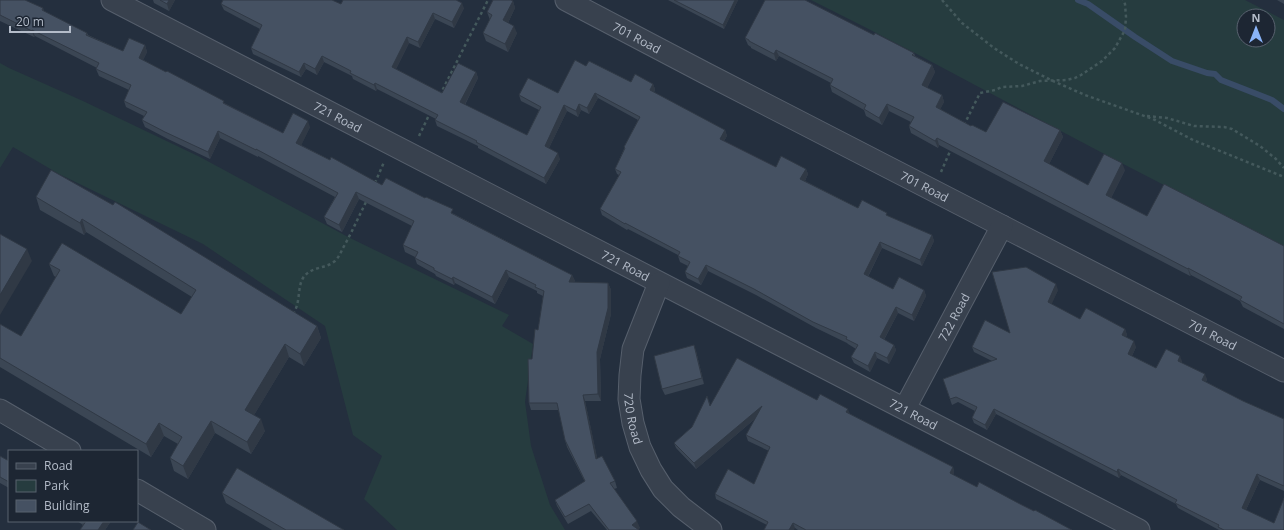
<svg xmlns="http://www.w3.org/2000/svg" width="1284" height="530" viewBox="0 0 1284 530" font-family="'Open Sans',sans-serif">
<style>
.green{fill:#263c3f;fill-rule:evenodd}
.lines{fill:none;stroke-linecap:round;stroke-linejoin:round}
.stream{stroke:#394c67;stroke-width:6}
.street-casing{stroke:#565f6c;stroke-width:23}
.path{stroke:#44595c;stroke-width:2.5;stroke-dasharray:3 3;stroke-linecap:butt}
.street{stroke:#38414e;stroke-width:21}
.wall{fill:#3b4654}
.shaded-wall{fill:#303945}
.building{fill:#455162;stroke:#303945}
.labels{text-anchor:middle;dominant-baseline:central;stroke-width:3;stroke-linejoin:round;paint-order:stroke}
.street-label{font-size:12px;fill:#b4bcc9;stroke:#1d2633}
</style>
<rect width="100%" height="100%" fill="#242f3e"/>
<path class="green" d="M811 0H1245L1284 20V246C1242 227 1201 205 1160 183 1043 123 929 58 811 0ZM1244 16H1268V40H1244Z
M0 63 9 68 83 101 200 157 348 237 509 315 502 326 533 344 525 402 531 446 550 505 565 530H397L364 499 382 456 353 435 325 326 203 244 59 174 13 147 0 168Z"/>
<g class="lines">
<path class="stream" d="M1078 0 1088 4 1135 37 1172 61 1207 73 1215 74 1221 80 1272 100 1284 109"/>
<g class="street-casing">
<g id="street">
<path id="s1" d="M112 0 1139 530"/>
<path id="s2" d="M566 0 705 73 1284 371"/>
<path id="s3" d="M659 283 633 349 630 375 629 399 633 423 640 447 651 470 663 489 681 507 711 530"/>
<path id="s4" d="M905 408 1002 226"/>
<path d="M0 410 70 451"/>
<path d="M137 490 205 530"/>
</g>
</g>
<path class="path" d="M942 0 962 23 994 48 1019 64 1053 81 1085 95 1153 119 1193 140 1284 177
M440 95 488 0
M1147 116 1167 118 1194 126 1224 127 1232 129 1260 146 1276 159 1284 168
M964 125 980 93 995 90 1002 87 1022 86 1040 81 1066 80 1075 78 1081 75 1102 61 1115 48 1125 30 1126 17 1125 4 1123 0
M419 136 430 113
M941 172 951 149
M375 183 384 162
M293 314C301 302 297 288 303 278 311 266 326 269 335 261 339 257 341 252 343 248 352 232 359 216 367 200"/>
<use href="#street" class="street"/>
</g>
<path class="wall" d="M0 0 43 8 44 12 87 33 88 35 123 51 145 45 147 52 143 60 226 104 283 133 310 127 301 145 330 160 382 185 454 214 572 275 575 281 574 282 608 283 611 290V314L600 359 601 401H585L597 458 615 481 617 488 614 489 640 528 638 529 639 530H607L591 511 568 524 557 506 555 500 585 482 567 447 565 440 559 410H531L529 403 532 359 538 330 543 296 537 293V291L509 277 495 304 455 283 454 285 436 276 435 274 417 264 415 258V257L405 252 403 245 412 226 359 199 342 232 327 224 324 217 335 197 258 156V157L220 138 210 159 168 139 145 127 142 120 144 116 126 107 124 101 129 90 99 76 96 69 97 68 35 36 34 37 0 21Z
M153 0H175L169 11 154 3Z
M668 0H738L724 29Z
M1277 0H1284V4Z
M513 1 515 8 508 23 517 33 508 52 486 41 483 33 490 20 487 12Z
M221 4H341L464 8 454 28 435 19 420 48 409 43 396 69 442 93 476 72 478 78 465 105 527 135 539 110 521 101 519 95 558 93 586 66 631 82 653 84 655 89 654 93 725 130 727 136 724 141 776 167 806 169 808 174 805 181 858 208 888 216 932 235 934 241 922 266 882 248 868 277 893 289 924 290 926 296 914 321 898 313 884 340 894 345 896 350 889 364 877 358 870 372 854 363 851 357 856 349 848 344 847 343 816 328 756 295 708 271 701 285 687 278 685 272 688 266 680 262 678 256V255L628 229 627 230 602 215 600 209 619 175 617 174 615 169 624 149V147L638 120 598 98 589 114 581 110 578 117 567 111 549 148 560 159 546 184 478 148V146L437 126 435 120 436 119 377 89 376 91 353 79 352 76 324 62 317 75 306 69 301 77 253 54 251 48 260 29 224 10Z
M874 35 914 53 915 56 932 65 935 72 927 88 942 95 944 102 940 109 971 126 986 132 1060 130 1063 137 1049 164 1088 185 1125 170 1111 198 1147 216 1284 246V329L1243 307 1240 301 1191 275 1190 276 939 145 938 148 911 133 909 126 911 122 889 111 882 125 866 116 864 110 832 92 830 85 831 83 779 56 776 61 751 48V47L748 45 745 38Z
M36 197 317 326 321 338 304 366 289 357 254 415 265 431 251 454 215 433 188 479 174 471 170 458 178 444 164 436 151 457 0 367V324L21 336 56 277 54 276 49 264 181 314 192 297 86 232 84 235 40 210Z
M1058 290 1051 304 1080 319 1125 329 1127 335 1126 337 1136 347 1132 356 1156 368 1182 361V363L1207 379 1206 382 1243 401 1284 419V491L1260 480 1246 510 1284 530H1219L1178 508 1176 504 1121 475 1119 478 996 414 987 430 974 423 972 418 975 411 958 402 952 405 943 379 992 361 974 352 972 347 1010 333Z
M696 351 704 384 665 395 662 389Z
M817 400 850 414 953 467 954 472 953 475 977 487 1020 504 1072 530H798L795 528 767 525 716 499 715 494 754 484 769 451 748 441 746 435 756 418 696 469 676 448 674 443 692 427 709 401 710 405Z
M0 456 9 461V488L0 483Z
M222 493 344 530H272L226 503Z
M77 521H111L105 530H80L83 525Z"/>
<path class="shaded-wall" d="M169 0H175L169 11 167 4Z
M735 0H738L724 29 723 25Z
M513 1 515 8 506 27 503 20Z
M462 3 464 8 454 28 452 22Z
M433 13 435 19 420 48 418 42Z
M514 26 517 33 508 52 505 44Z
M32 31V30L35 36 34 37Z
M407 37 409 43 394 73 392 67Z
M145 45 147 52 141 64 139 58Z
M776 50 779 56 776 61 774 54Z
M322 56 324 62 317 75 315 69Z
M304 63 306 69 301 77 299 72Z
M932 65 935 72 925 92 922 85Z
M476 72 478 78 463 108 460 102Z
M375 83 377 89 376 91 374 85Z
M653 84 655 89 652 96 650 90Z
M595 93 598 98 589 114 587 108Z
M942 95 944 102 938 114 936 107Z
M579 104 581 110 578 117 576 111Z
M887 104 889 111 882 125 879 118Z
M564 105 567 111 547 152 545 146Z
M308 121 310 127 299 150 296 143Z
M725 130 727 136 722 144 720 139Z
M1060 130 1063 137 1047 168 1044 161Z
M218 131 220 138 210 159 208 152Z
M937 138 939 145 938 148 935 141Z
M558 153 560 159 546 184 544 178Z
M1122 163 1125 170 1109 202 1106 195Z
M806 169 808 174 803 185 800 179Z
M356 192 359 199 342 232 339 225Z
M82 219 86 232 84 235 80 223Z
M932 235 934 241 922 266 920 260Z
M880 242 882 248 866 280 864 274Z
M27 249 32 261 0 315V295Z
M706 265 708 271 701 285 698 279Z
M1188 268 1191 275 1190 276 1188 269Z
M506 270 509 277 495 304 492 297Z
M572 275 575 281 571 289 569 282Z
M453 277 455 283 454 285 452 279Z
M608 283 611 290V314L600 359 601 401 598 394 597 352Z
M1056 284 1058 290 1050 308 1048 302Z
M924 290 926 296 914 321 912 315Z
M896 307 898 313 882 343 880 337Z
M317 326 321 338 304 366 300 354Z
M1125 329 1127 335 1124 340 1122 335Z
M1134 341 1136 347 1130 360 1128 354Z
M285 344 289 357 250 422 245 410Z
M694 345 696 351 704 384 702 378Z
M894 345 896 350 889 364 887 358Z
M875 352 877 358 870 372 868 366Z
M1180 356 1182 361 1180 366 1178 361Z
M1205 374 1207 379 1204 386 1202 380Z
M583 395 585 401 599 466 596 459Z
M762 406 764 411 696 469 694 463Z
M848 409 850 414 846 412Z
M994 409 996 414 987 430 985 425Z
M261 419 265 431 251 454 247 442Z
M211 421 215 433 188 479 183 466Z
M159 423 164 436 151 457 146 444Z
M953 467 954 472 952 479 950 473Z
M1118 469 1121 475 1119 478 1117 472Z
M1257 474 1260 480 1244 514 1242 508Z
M104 521H111L105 530H98Z
M637 521 640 528 637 530 632 525Z
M793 523 795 528 794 530H789Z"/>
<path class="building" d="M0 0H25L43 8 42 10 87 33 86 35 123 51 129 38 145 45 139 58 166 72 167 71 224 101 223 103 283 133 293 113 308 121 296 143 330 160 331 157 382 185 386 178 425 198 426 197 453 209 451 213 572 275 569 282 608 283V308L597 352 598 394 583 395 596 459 602 456 615 481 610 483 637 521 632 525 639 530H609L589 504 565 517 555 500 585 481 565 440 557 403H529L528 359H532L535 329 538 330 544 291 535 287 536 285 506 270 492 297 453 277 452 279 434 270V268L415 258 418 252 403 245 414 221 356 192 339 225 324 217 338 193 256 149V150L218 131 208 152 165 132 142 120 147 112 124 101 131 85 96 69 99 63 32 30V31L0 15Z
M160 0H169L167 4Z
M223 0H332L341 4 343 0H456L462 3 452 22 433 13 418 42 407 37 392 67 442 93 458 63 476 72 460 102 527 135 541 107 519 95 528 78 558 93 575 60 586 66 589 61 631 82 635 74 653 84 650 90 725 130 720 139 776 167 781 156 806 169 800 179 858 208 862 200 887 213 886 215 932 235 920 260 880 242 864 274 893 289 899 277 924 290 912 315 896 307 880 337 894 345 887 358 875 352 868 366 851 357 858 345 846 339 847 337 813 322 754 289 706 265 698 279 685 272 690 262 678 256 680 252 625 223V224L600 209 621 172 615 169 625 148 624 147 640 117 595 93 587 108 579 104 576 111 564 105 545 146 558 153 544 178 476 142 477 141 435 120 438 115 375 83 374 85 350 73 351 71 322 56 315 69 304 63 299 72 251 48 262 25 221 4Z
M493 0H511L513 1 503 20 514 26 505 44 483 33 492 15 487 12Z
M674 0H735L723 25Z
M765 0H805L874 35 875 33 914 53 912 55 932 65 922 85 942 95 936 107 971 126 972 125 986 132 1003 102 1060 130 1044 161 1088 185 1104 154 1122 163 1106 195 1147 216 1164 184 1284 246V324L1240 300 1242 297 1188 268V269L937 138 935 141 909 126 914 117 887 104 879 118 864 109 866 105 830 85 833 79 776 50 774 54 749 41V40L745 38Z
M51 170 113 205 115 202 317 326 300 354 285 344 245 410 261 419 247 442 211 421 183 466 170 458 182 437 159 423 146 444 0 358V324L21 336 60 270 49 264 62 243 181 314 196 290 82 219 80 223 36 197Z
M0 234 27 249 0 295Z
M1026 267 1056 284 1048 302 1080 319 1086 308 1125 329 1122 335 1134 341 1128 354 1156 368 1166 349 1180 356 1178 361 1205 374 1202 380 1243 401 1284 419V486L1257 474 1242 508 1274 523 1284 498V530H1224L1218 527 1219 525 1175 503 1177 500 1118 469 1117 472 994 409 985 425 972 418 977 407 956 397 950 399 943 379 997 359 972 347 985 320 1010 333 992 272Z
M694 345 702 378 662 389 654 356Z
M737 358 817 400 820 394 848 409 846 412 953 467 950 473 977 487 979 482 1020 504 1034 511 1035 510 1072 530H806L793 523 789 530H764L768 522 715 494 728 469 754 484 770 447 746 435 762 406 694 463 674 443 692 427 707 396 710 406Z
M0 456 9 461V482L0 477Z
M237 468 344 530H286L222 493Z
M86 521H104L98 530H80Z
M138 522 151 530H133Z"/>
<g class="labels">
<g class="street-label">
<text stroke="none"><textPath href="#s2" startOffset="80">701 Road</textPath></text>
<text stroke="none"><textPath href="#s1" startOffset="254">721 Road</textPath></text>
<text stroke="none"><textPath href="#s2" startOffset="404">701 Road</textPath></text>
<text stroke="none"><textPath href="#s1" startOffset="578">721 Road</textPath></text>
<text stroke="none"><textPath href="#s4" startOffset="103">722 Road</textPath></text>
<text stroke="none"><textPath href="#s2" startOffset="728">701 Road</textPath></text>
<text stroke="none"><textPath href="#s1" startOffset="902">721 Road</textPath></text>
<text stroke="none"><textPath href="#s3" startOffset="141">720 Road</textPath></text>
</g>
</g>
<rect x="8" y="450" width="130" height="72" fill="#1d2633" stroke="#59626f"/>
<rect x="16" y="463" width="20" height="6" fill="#38414e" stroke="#59626f"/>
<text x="44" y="470" font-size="12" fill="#b4bcc9">Road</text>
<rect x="16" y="480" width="20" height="12" fill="#263c3f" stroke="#59626f"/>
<text x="44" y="490" font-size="12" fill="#b4bcc9">Park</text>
<rect x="16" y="500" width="20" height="12" fill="#455162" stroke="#59626f"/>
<text x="44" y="510" font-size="12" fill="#b4bcc9">Building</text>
<g transform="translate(1256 28)"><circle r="19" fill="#1d2633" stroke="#59626f"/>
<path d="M0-3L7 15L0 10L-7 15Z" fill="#8ab4f8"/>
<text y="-6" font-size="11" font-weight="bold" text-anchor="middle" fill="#b4bcc9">N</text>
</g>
<path d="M10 26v6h60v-6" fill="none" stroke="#b4bcc9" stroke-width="2"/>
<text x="16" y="26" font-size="12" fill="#b4bcc9" stroke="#1d2633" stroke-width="3" paint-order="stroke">20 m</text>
</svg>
